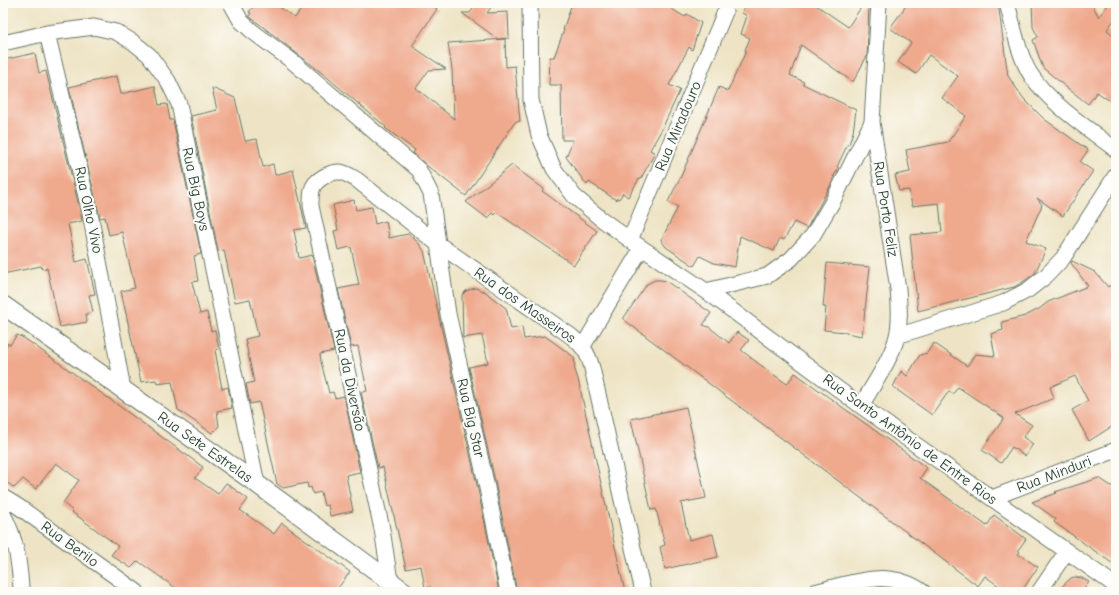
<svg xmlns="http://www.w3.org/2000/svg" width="1119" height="595" viewBox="0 0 1119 595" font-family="'Comic Neue',sans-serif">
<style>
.building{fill:#efa98d}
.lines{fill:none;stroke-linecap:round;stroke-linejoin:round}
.minor-casing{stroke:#677767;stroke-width:17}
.tertiary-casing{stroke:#677767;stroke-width:20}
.minor{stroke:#fff;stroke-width:15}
.tertiary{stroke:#fff;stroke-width:18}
.labels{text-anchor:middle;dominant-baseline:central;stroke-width:4;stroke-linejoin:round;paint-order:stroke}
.street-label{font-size:15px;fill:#1f3d34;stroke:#fdfcf7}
</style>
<rect width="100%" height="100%" fill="#fdfcf7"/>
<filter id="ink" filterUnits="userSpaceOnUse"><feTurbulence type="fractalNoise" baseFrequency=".025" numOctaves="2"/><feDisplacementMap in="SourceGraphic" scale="8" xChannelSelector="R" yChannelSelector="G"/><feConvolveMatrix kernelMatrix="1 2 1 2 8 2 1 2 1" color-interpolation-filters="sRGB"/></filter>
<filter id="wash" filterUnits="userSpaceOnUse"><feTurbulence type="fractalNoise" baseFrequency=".012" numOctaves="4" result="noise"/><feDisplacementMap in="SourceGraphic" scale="16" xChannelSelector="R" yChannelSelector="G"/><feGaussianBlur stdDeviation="0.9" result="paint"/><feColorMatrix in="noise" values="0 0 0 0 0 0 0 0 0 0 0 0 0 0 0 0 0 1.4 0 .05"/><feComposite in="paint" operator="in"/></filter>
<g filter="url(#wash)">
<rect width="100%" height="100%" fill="#eee4c5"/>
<g id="blocks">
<path class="building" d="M256 3H274L295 18 305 3H428L437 9 412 46 446 69 429 70 416 88 454 119 452 69 448 43 505 39 506 67 515 66 520 121 515 122 466 196 426 165 413 153 415 150 385 128 386 127 322 73 249 16 251 13 249 12Z
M477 3H494L487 13 508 12 509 38 498 39 462 13H470Z
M572 3H662L685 17 687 14 701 23 692 50 689 47 669 85 680 90 662 129 650 150 655 153 640 180 639 179 628 197 623 193 619 199 617 198 616 200 589 182 587 185 566 157 573 140H562L561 85H549L550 57H554L564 30H563Z
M745 3H813L848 27 864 3H869L867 56 853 82 801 45 790 75 804 82 803 84 856 110 853 132 849 144 848 143 837 167 839 168 833 177H835L807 228 794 222 784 240 780 238 774 251 740 236 735 267 714 263 700 256 694 266 666 247 661 240 678 207 668 202 682 174 719 87 728 91 746 51 745 50 750 38 741 34 747 16 742 13Z
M908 3H998L1008 76 1024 99 1044 119 1088 150 1080 162 1093 171 1063 216 1037 198 1042 205 1026 241 1046 249 1035 273 1023 282 1014 287 918 311 910 235 942 232 939 203 912 206 909 190 899 191 895 175 910 172 906 150 948 142 966 116 942 98 958 76 929 55 916 74 898 62 911 43 890 28Z
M1032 3H1091L1099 17 1109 3H1116V17L1107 30 1116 37V105L1097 92 1088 104 1066 87 1043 68 1033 40 1038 37 1033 27Z
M35 53 39 73 46 71 81 215 82 221 68 224 76 262 87 259 95 294 89 295 93 312 86 314 87 322 60 327 47 268 42 269 41 266 3 274V60Z
M117 76 121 94 155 86 159 105 167 104 170 120H173L201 254 194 256 198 281 192 282 200 314 207 312 211 331 215 330 219 349 215 350 222 389 228 387 232 408 217 411 219 426 212 433 178 410 172 382 157 384 156 380 141 382 121 291 135 288 122 232 109 235 105 217 100 218 69 87Z
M212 88 235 98 245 141 257 139 263 167 273 164 275 175 293 170 306 228 294 230 299 258 312 255 334 351 320 354 321 362 329 393 333 392 335 398 344 396 360 472 346 475 353 511 330 516 328 505 324 506 321 492 313 494 311 487 308 488 307 483 283 488 277 484 259 402 250 404 246 384 254 382 245 339 258 336 250 299 235 302 224 250 218 251 191 116 217 110Z
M512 165 544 189 542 191 597 231 574 265 496 212 494 215 492 213 487 218 466 202Z
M354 200 356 210 372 207 375 224 386 221 389 238 408 234 418 242 424 251 477 485 499 592H432L431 587 425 588 421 566 406 569 383 467 378 468 361 392 367 391 358 346 351 347 338 289 359 285 351 247 338 250 334 231 338 230 333 205Z
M1072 261 1095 272 1108 287 1116 281V424L1089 441 1072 410 1088 401 1075 376 1050 387 1054 398 1015 414 1032 425 1023 437 1033 444 1025 456 1012 447 1001 463 982 450 1004 418 958 387 953 394 949 391 932 415 893 387 901 371 907 376 920 355 927 353 934 343 967 366 975 354 995 356 991 334 1003 330 1002 322 1025 316 1039 309 1048 302 1088 286 1071 263Z
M827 263 870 267 862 336 846 333V332L824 330 826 307H823Z
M655 280H661L666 281 711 313 703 325 709 327 729 343 737 332 749 340 741 350 763 367 787 384 795 373 927 468 920 478 987 526 994 515 1026 539 1018 550 1020 552 1018 554 1038 567 1021 592H1007L985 576 978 586 623 319 647 284Z
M475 288 486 292 490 296 506 308 511 329 522 327 524 339 545 336 574 357 575 367H574L578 379 625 592H517L495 481 469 367 488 363 482 335 463 338 462 295 466 291Z
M17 335 24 338 104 395 203 467 195 478 218 494 226 483 248 499 240 510 263 526 274 534 282 523 350 572 335 592H181L138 561 131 568 111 555 118 546 72 512 73 511 63 503 79 480 56 463 36 489 23 479 14 488 3 479V351L8 343 10 345Z
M686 407 706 498 681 503 689 540 713 534 718 557 665 569 660 547 665 545 656 509 651 510 631 419Z
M1099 478 1116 489V566L1054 522 1056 519 1032 502 1057 493 1055 492Z
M1074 577 1082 578 1089 582 1082 592H1056L1071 578Z"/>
</g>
</g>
<g filter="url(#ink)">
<use href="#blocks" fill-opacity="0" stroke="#677767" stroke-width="1"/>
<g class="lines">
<g class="minor-casing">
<path id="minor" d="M530 3 531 100 539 135 554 169 574 196 600 218 630 240 706 291 861 406 1116 586
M1007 3C1013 25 1019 57 1031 75 1050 104 1089 129 1116 150
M232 5 241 21 252 31 292 61 419 170 431 194 448 314 486 483 508 592
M47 33 90 213 123 389
M3 43 47 33 94 27 116 32 133 42 149 55 168 81 179 104 257 484
M630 240 725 12
M706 291 767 276 791 259 813 235 833 201 872 122
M897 336 1003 303 1028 290 1046 276 1063 258 1116 175
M583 346 641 249
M861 406C873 385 892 358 897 336 901 320 899 304 898 289L872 122 879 3
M3 497 19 507 137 592
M992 498 1116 450
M3 514C16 539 19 560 21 587L20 592
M390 581 382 529 311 206C311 201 311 195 312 190 314 180 331 171 340 172 346 173 352 177 357 180L438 244 571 336C584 347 588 353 592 368L643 592
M814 592C852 583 888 567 923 592
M1039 592 1067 551"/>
</g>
<g class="tertiary-casing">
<path id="tertiary" d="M3 305 257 484 405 592"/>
</g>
<use href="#minor" class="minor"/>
<use href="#tertiary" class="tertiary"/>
</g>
</g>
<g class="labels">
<g class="street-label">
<text transform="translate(678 126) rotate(-67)">Rua Miradouro</text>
<text transform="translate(196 189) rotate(78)">Rua Big Boys</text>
<text transform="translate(886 209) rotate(81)">Rua Porto Feliz</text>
<text transform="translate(89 210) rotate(78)">Rua Olho Vivo</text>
<text transform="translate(525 305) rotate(35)">Rua dos Masseiros</text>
<text transform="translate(350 380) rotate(78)">Rua da Diversão</text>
<text transform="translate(471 418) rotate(77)">Rua Big Star</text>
<text transform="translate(910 439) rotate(36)">Rua Santo Antônio de Entre Rios</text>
<text transform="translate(205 447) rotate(35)">Rua Sete Estrelas</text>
<text transform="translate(1054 474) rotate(-21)">Rua Minduri</text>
<text transform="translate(70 544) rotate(36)">Rua Berilo</text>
</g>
</g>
<rect width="1119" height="595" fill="none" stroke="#fdfcf7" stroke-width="16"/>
</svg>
